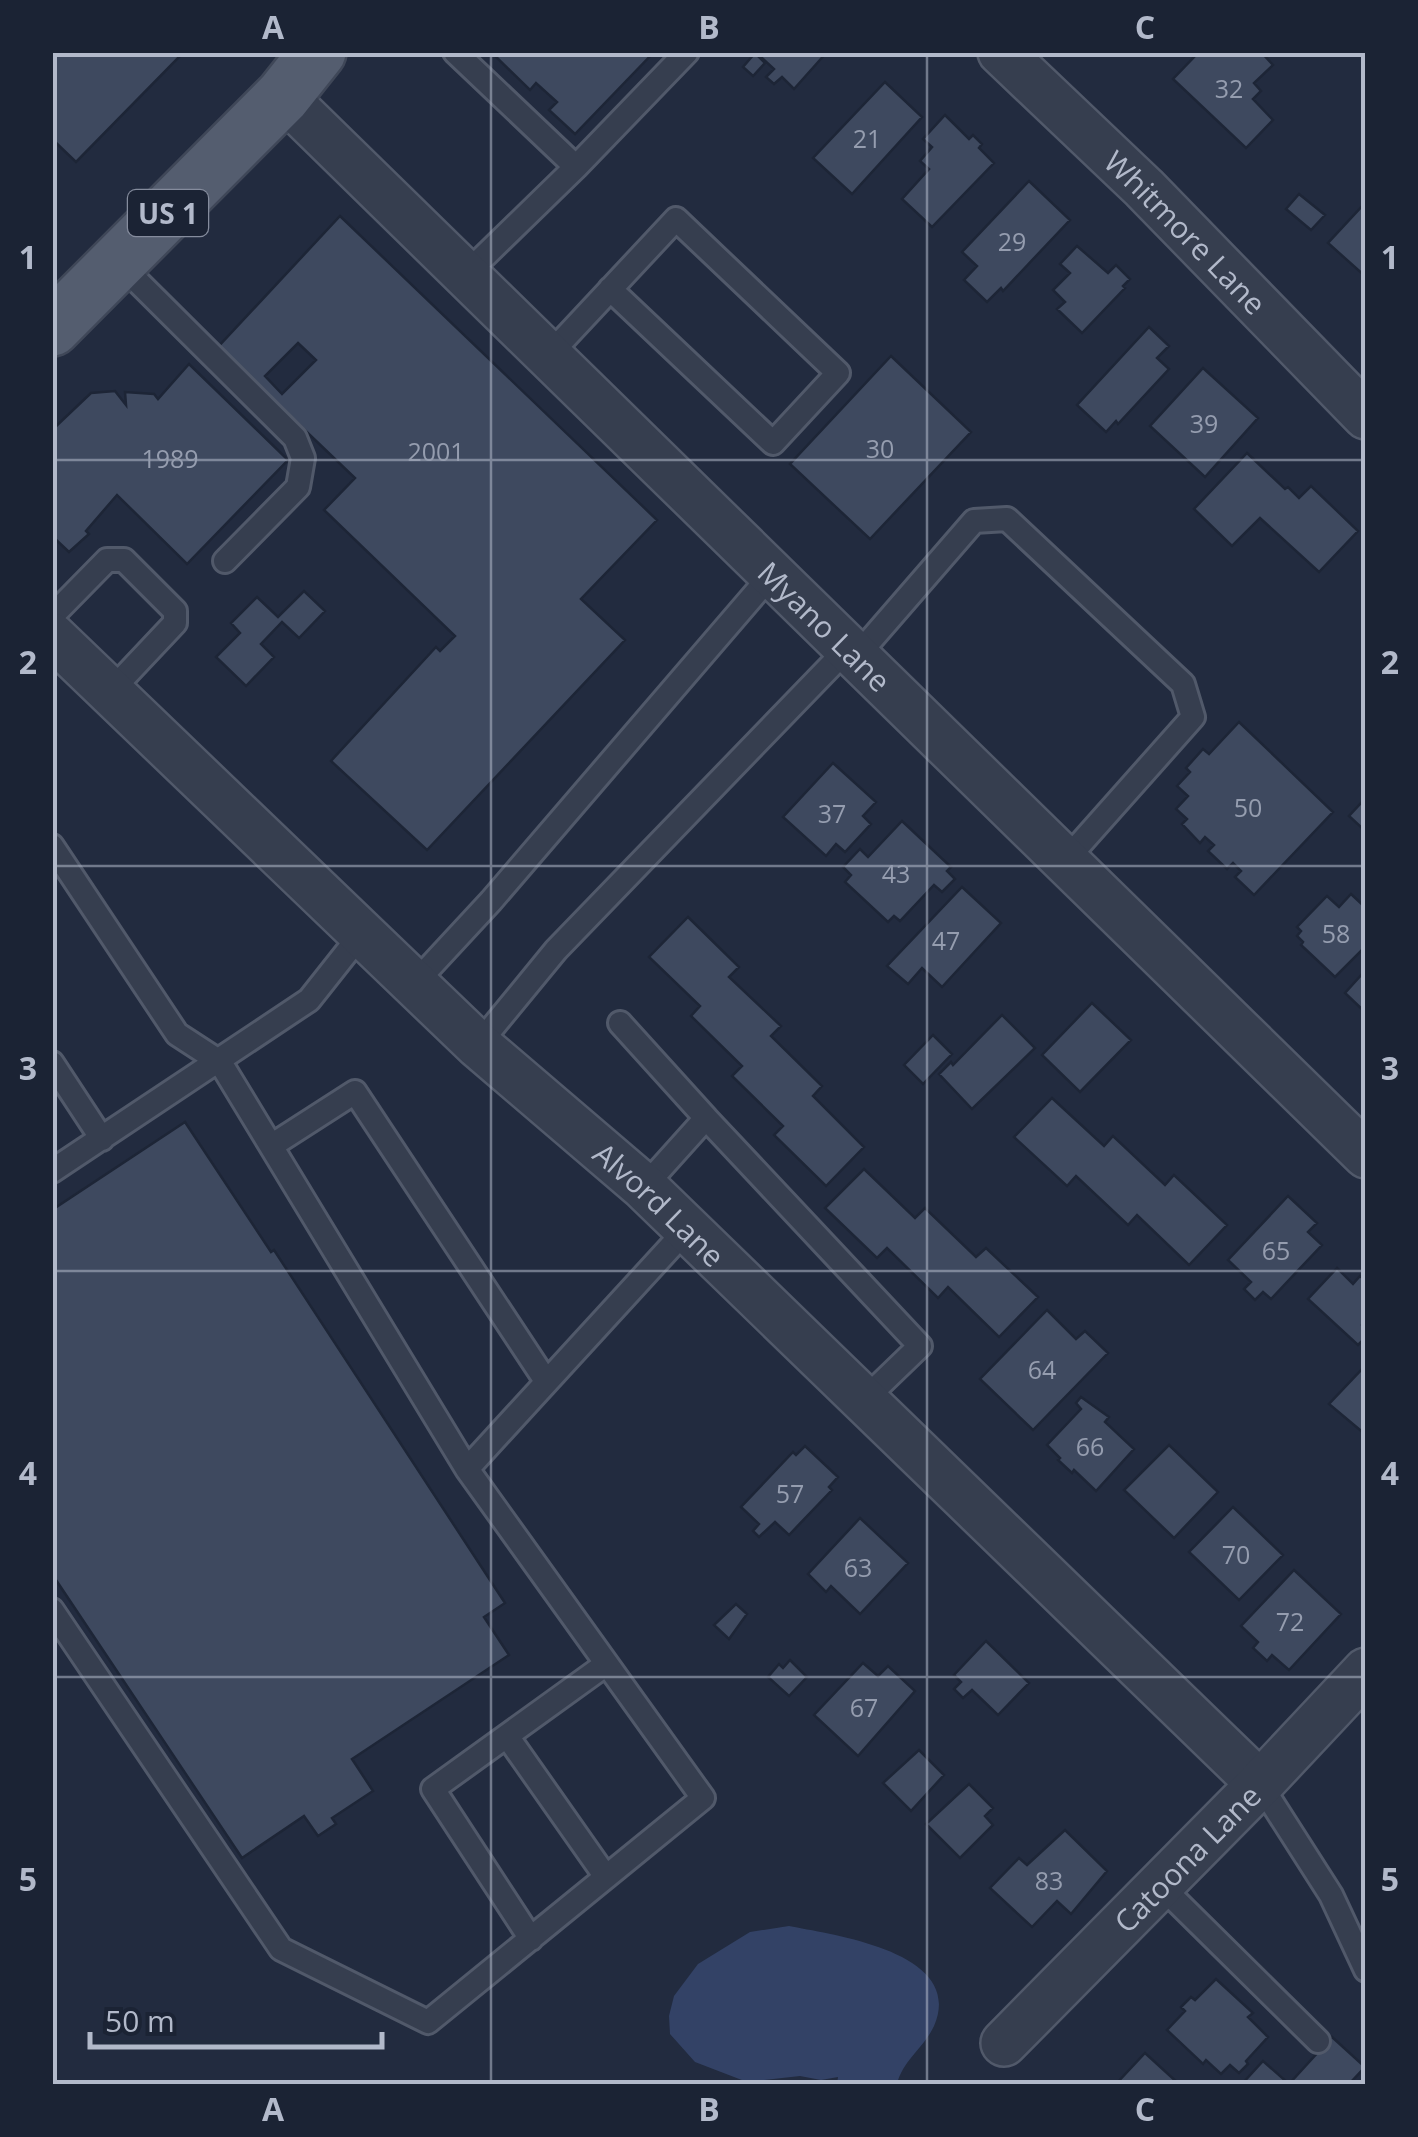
<svg xmlns="http://www.w3.org/2000/svg" width="1418" height="2137" viewBox="0 0 1418 2137" font-family="'Open Sans',sans-serif">
<style>
.water{fill:#334266}
.building{fill:#3e495f;stroke:#1d2536;stroke-width:2.5;fill-rule:evenodd}
.lines{fill:none;stroke-linecap:round;stroke-linejoin:round}
.lane-casing{stroke:#51596a;stroke-width:28}
.street-casing{stroke:#51596a;stroke-width:50}
.primary-casing{stroke:#3f4758;stroke-width:60}
.lane{stroke:#363e4f;stroke-width:22}
.street{stroke:#363e4f;stroke-width:45}
.primary{stroke:#545d6f;stroke-width:55}
.grid{fill:none;stroke:#b2b9ca;stroke-width:2.5;stroke-opacity:0.55}
.labels{text-anchor:middle;dominant-baseline:central;stroke-width:9;stroke-linejoin:round;paint-order:stroke}
.number-label{font-size:25px;fill:#959daf}
.shield{fill:#1b2334;stroke:#858c9d;stroke-width:2.5}
.shield-label{font-size:28px;font-weight:bold;fill:#b2b9ca}
.street-label{font-size:30px;fill:#b2b9ca;stroke:#1b2334}
.neatline{fill:none;stroke:#b2b9ca;stroke-width:4}
.grid-label{font-size:32px;text-anchor:middle;font-weight:bold;fill:#b2b9ca}
</style>
<rect width="100%" height="100%" fill="#222b3f"/>
<path class="water" d="M789 1926C834 1935 966 1952 934 2026 924 2048 903 2060 897 2084H837L838 2077 821 2080 800 2076 747 2082 695 2062 670 2034 669 2016 674 1996 698 1964 750 1932Z"/>
<path class="building" d="M52 52H180L182 54 76 162 52 139Z
M491 52H654L575 134 549 110 557 102 536 83 530 90Z
M763 52H827L794 89 782 77 774 84 766 77 774 69 760 56Z
M1199 52H1261L1273 65 1254 83 1261 91 1253 99 1273 120 1246 148 1173 79Z
M755 53 765 63 753 76 743 67Z
M885 82 922 117 852 194 813 158Z
M945 115 969 139 973 135 982 144 979 148 994 163 932 227 902 199 929 169 920 161 932 147 923 139Z
M1029 181 1070 220 1003 291 1001 288 987 302 964 280 977 266 962 252Z
M1299 194 1325 215 1311 230 1286 209Z
M1366 202V277L1328 243Z
M340 216 657 520 581 599 625 640 427 850 331 761 436 647 440 651 455 636 324 510 355 478 218 347ZM298 343 316 360 282 394 265 376Z
M1077 246 1108 273 1116 265 1130 279 1123 286 1125 288 1082 333 1057 309 1065 302 1053 290 1070 273 1060 264Z
M1149 327 1169 346 1157 358 1169 369 1118 424 1116 421 1106 432 1077 405Z
M891 356 971 432 870 539 790 464Z
M189 364 288 460 187 564 117 495 86 531 89 534 69 552 52 536V430L91 393 115 391 126 405 125 392 154 394 158 399Z
M1203 368 1258 418 1205 477 1150 426Z
M1247 453 1285 489 1288 487 1299 498 1311 486 1358 531 1319 572 1260 518 1232 546 1194 509Z
M304 591 325 611 299 638 282 622 261 644 274 657 246 686 216 657 240 633 231 623 257 597 278 617Z
M1239 722 1333 812 1254 895 1235 877 1241 871 1233 863 1227 869 1208 851 1214 845 1205 837 1200 843 1182 824 1187 819 1176 809 1188 796 1177 786 1190 772 1186 768 1203 749 1209 754Z
M833 763 876 802 863 816 871 824 845 852 836 844 826 856 783 817Z
M1362 802 1366 805 1363 829 1349 816Z
M902 821 951 867 947 871 955 879 942 892 934 885 900 921 894 916 888 922 845 882 851 875 843 867 860 849 868 857Z
M962 887 1001 923 942 987 922 968 908 984 887 966Z
M1351 894 1366 908V946L1335 977 1301 945 1303 942 1297 936 1301 931 1297 927 1327 896 1339 907Z
M688 917 739 967 729 977 781 1026 771 1036 822 1086 813 1096 864 1147 826 1186 774 1135 783 1126 732 1076 742 1066 691 1016 700 1006 649 957Z
M1364 972 1366 973V1013L1345 993Z
M1092 1003 1131 1040 1080 1092 1042 1055Z
M1002 1015 1035 1048 972 1109 939 1074 951 1062 953 1065Z
M933 1035 952 1054 923 1084 904 1065Z
M1052 1098 1104 1146 1113 1136 1165 1185 1174 1175 1227 1225 1189 1265 1137 1215 1128 1225 1076 1176 1067 1186 1014 1137Z
M185 1122 271 1252 274 1250 505 1603 484 1617 509 1655 352 1759 373 1791 332 1818 336 1824 318 1836 304 1816 242 1858 52 1574V1210Z
M864 1169 915 1218 925 1208 976 1257 986 1248 1038 1297 999 1337 948 1287 938 1298 887 1248 877 1258 825 1208Z
M1288 1196 1317 1223 1308 1232 1322 1245 1271 1299 1263 1292 1255 1300 1244 1289 1251 1282 1228 1260Z
M1337 1268 1353 1284 1360 1276 1366 1281V1321L1362 1325 1366 1337 1358 1345 1308 1299Z
M1047 1310 1076 1339 1085 1331 1108 1353 1033 1430 980 1379Z
M1366 1365V1435L1329 1404Z
M1081 1397 1109 1417 1105 1422 1134 1449 1096 1491 1074 1470 1072 1473 1058 1460 1060 1458 1047 1445 1081 1409 1076 1403Z
M1169 1445 1218 1492 1174 1538 1124 1490Z
M805 1446 838 1477 829 1487 832 1490 789 1535 775 1522 759 1537 753 1531 759 1524 741 1507 793 1452 796 1455Z
M1233 1507 1283 1555 1239 1600 1189 1552Z
M860 1518 908 1563 860 1614 831 1586 826 1592 808 1574Z
M1294 1570 1341 1614 1289 1670 1272 1655 1267 1661 1253 1648 1258 1642 1241 1626Z
M736 1604 747 1614 729 1639 714 1625Z
M986 1641 1029 1683 998 1715 972 1690 963 1698 954 1689 961 1682 954 1675Z
M790 1660 807 1677 789 1696 768 1677 779 1664 783 1668Z
M863 1663 878 1676 888 1666 915 1691 858 1756 814 1715Z
M919 1750 944 1775 911 1811 883 1783Z
M969 1784 993 1808 985 1816 993 1825 960 1858 926 1824Z
M1065 1830 1107 1871 1071 1914 1057 1901 1032 1927 990 1888 1019 1858 1027 1865Z
M1216 1979 1253 2013 1248 2017 1268 2037 1246 2061 1248 2064 1239 2073 1230 2065 1221 2074 1206 2060 1203 2064 1167 2030 1185 2011 1181 2007 1191 1997 1195 2000Z
M1332 2037 1365 2067 1349 2084H1242L1263 2061 1289 2084Z
M1145 2053 1179 2084H1116Z"/>
<g class="lines">
<g class="lane-casing">
<path id="lane" d="M455 52 576 167 687 52
M118 262 295 438 303 458 298 487 225 561
M465 275 576 167
M548 356 676 219 838 373 773 443 610 289
M52 616 107 560H124L175 611V623L110 692
M856 657 974 521 1007 519 1183 684 1193 717 1065 861
M52 846 177 1034 220 1062 467 1469
M415 983 491 901 772 574
M620 1023 706 1118 644 1187
M478 1045 556 950 848 648
M52 1063 102 1139
M706 1118 920 1346 864 1400
M271 1146 355 1092 546 1381
M52 1171 309 1000 362 933
M52 1610 281 1949 428 2022 703 1798 467 1469 687 1229
M507 1736 606 1877
M1260 1784 1331 1895 1366 1970
M1160 1885 1318 2041
M531 1939 433 1789 605 1665"/>
</g>
<g class="street-casing">
<g id="street">
<path id="s1" d="M1001 52 1144 188 1366 416"/>
<path id="s2" d="M283 96 1366 1155"/>
<path id="s3" d="M52 636 478 1045 644 1187 1260 1784"/>
<path id="s4" d="M1004 2043 1260 1784 1366 1671"/>
</g>
</g>
<g class="primary-casing">
<path id="primary" d="M52 328 283 96 318 52"/>
</g>
<use href="#lane" class="lane"/>
<use href="#street" class="street"/>
<use href="#primary" class="primary"/>
</g>
<path class="grid" d="M491 52V2084M927 52V2084M52 460H1366M52 866H1366M52 1271H1366M52 1677H1366"/>
<g class="labels">
<g class="number-label">
<text x="1229" y="88">32</text>
<text x="867" y="138">21</text>
<text x="1012" y="241">29</text>
<text x="1204" y="423">39</text>
<text x="880" y="448">30</text>
<text x="436" y="451">2001</text>
<text x="170" y="458">1989</text>
<text x="1248" y="807">50</text>
<text x="832" y="813">37</text>
<text x="896" y="873">43</text>
<text x="1336" y="933">58</text>
<text x="946" y="940">47</text>
<text x="1276" y="1250">65</text>
<text x="1042" y="1369">64</text>
<text x="1090" y="1446">66</text>
<text x="790" y="1493">57</text>
<text x="1236" y="1554">70</text>
<text x="858" y="1567">63</text>
<text x="1290" y="1621">72</text>
<text x="864" y="1707">67</text>
<text x="1049" y="1880">83</text>
</g>
<rect class="shield" x="128" y="190" width="80" height="46" rx="8"/>
<g class="shield-label">
<text x="168" y="213">US 1</text>
</g>
<g class="street-label">
<text stroke="none"><textPath href="#s1" startOffset="258">Whitmore Lane</textPath></text>
<text stroke="none"><textPath href="#s2" startOffset="758">Myano Lane</textPath></text>
<text stroke="none"><textPath href="#s3" startOffset="832">Alvord Lane</textPath></text>
<text stroke="none"><textPath href="#s4" startOffset="260">Catoona Lane</textPath></text>
</g>
</g>
<rect width="1418" height="2137" fill="none" stroke="#1b2334" stroke-width="110"/>
<path d="M90 2032v15h292v-15" fill="none" stroke="#b2b9ca" stroke-width="5"/>
<text x="105" y="2032" font-size="30" fill="#b2b9ca" stroke="#1b2334" stroke-width="8" paint-order="stroke">50 m</text>
<rect x="55" y="55" width="1308" height="2027" class="neatline"/>
<g class="grid-label">
<text x="273" y="39">A</text>
<text x="709" y="39">B</text>
<text x="1145" y="39">C</text>
<text x="28" y="269">1</text>
<text x="1390" y="269">1</text>
<text x="28" y="674">2</text>
<text x="1390" y="674">2</text>
<text x="28" y="1080">3</text>
<text x="1390" y="1080">3</text>
<text x="28" y="1485">4</text>
<text x="1390" y="1485">4</text>
<text x="28" y="1891">5</text>
<text x="1390" y="1891">5</text>
<text x="273" y="2121">A</text>
<text x="709" y="2121">B</text>
<text x="1145" y="2121">C</text>
</g>
</svg>
